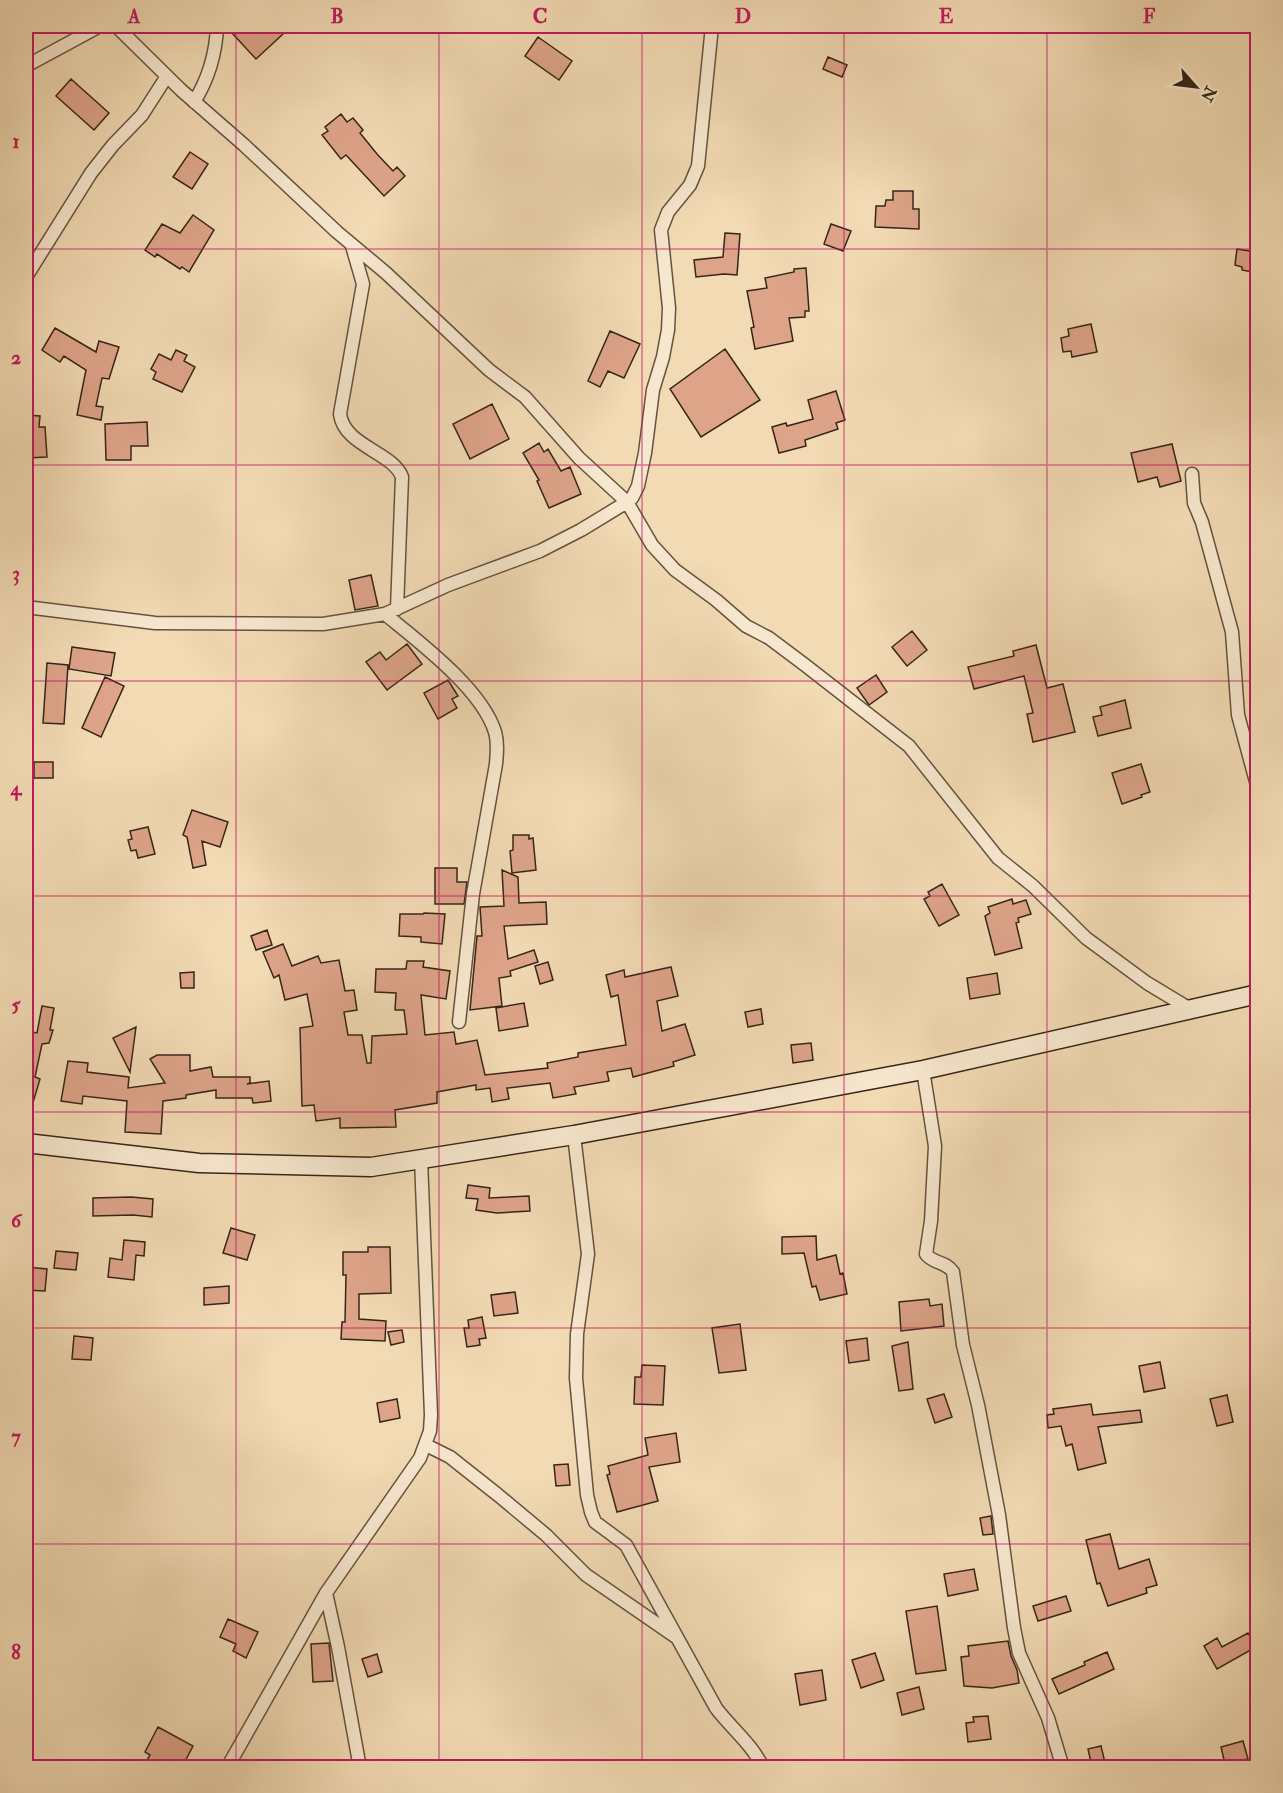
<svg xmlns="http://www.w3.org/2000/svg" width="1283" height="1793" viewBox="0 0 1283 1793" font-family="'IM FELL Double Pica',serif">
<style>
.building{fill:#dea48a;stroke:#362617;stroke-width:1.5}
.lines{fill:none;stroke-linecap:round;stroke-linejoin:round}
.minor-casing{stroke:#65533e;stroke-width:15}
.secondary-casing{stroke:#362617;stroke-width:21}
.minor{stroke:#f7e7ce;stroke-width:12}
.secondary{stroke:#f7e7ce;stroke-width:18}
.grid{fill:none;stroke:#c2185b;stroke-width:1.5;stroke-opacity:0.55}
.neatline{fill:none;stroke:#c2185b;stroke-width:2}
.grid-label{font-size:20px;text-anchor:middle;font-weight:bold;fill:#c2185b}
</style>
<rect width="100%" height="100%" fill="#f2dab4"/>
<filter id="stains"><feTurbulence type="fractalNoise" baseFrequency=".00333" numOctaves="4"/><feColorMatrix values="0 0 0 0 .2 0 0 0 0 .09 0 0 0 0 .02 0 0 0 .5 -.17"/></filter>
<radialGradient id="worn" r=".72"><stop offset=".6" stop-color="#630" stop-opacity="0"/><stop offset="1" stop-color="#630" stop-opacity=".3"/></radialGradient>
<path class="building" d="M240 26H275L283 34 256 59 232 33Z
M538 37 572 61 559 80 525 56Z
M828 57 847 65 842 77 823 69Z
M71 79 109 113 94 130 56 96Z
M341 114 347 122 353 118 363 130 360 133 377 154 393 171 397 167 405 176 384 196 346 155 341 159 322 135 328 131 325 127Z
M190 152 208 164 192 189 173 177Z
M893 191H913V209H919V229L875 227 876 206H885L886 200H893Z
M193 215 214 230 189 272 182 267 180 269 157 254 155 257 145 250 162 224 180 233Z
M831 224 851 231 843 251 824 244Z
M725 233 740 234 737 275 724 274 696 277 694 260 723 257Z
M1237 249 1256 252 1255 259H1257V273L1242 270V267L1235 265Z
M806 268 809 311H805V317L789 318 793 341 755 349 751 328 754 327 747 291 767 288 765 278 794 272V269Z
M1091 324 1097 352 1072 357 1071 351 1063 352 1061 338 1069 336 1068 329Z
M55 328 96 352 99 341 119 347 109 379 102 378 96 406 103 407 101 420 77 415 86 370 64 356 60 362 42 350Z
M610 331 640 344 624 378 608 371 600 387 588 381Z
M725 349 760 400 701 437 670 389Z
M176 350 187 355 184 361 195 367 182 392 153 379 156 372 151 369 159 354 171 360Z
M836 391 845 420 836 423 838 429 805 440 806 446 779 453 772 427 786 423 787 426 813 419 808 400Z
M492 404 509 439 470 459 453 424Z
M26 415 40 416 39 427H45L47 457 26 458Z
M147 422 148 446H131V460H106L105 424Z
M539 443 544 452 548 449 561 471 570 467 581 494 549 508 537 481 539 480 523 453Z
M1172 444 1181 481 1160 487 1157 477 1138 482 1131 453Z
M371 575 378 606 355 610 349 580Z
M912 631 927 650 907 666 892 647Z
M407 644 422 664 387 690 366 662 380 652 386 660Z
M1036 645 1047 688 1063 684 1075 732 1033 742 1027 714 1033 713 1024 676 974 689 968 667 1014 656 1013 651Z
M72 647 115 653 111 676 69 669Z
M47 663 68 665 64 724 43 723Z
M876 675 887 692 869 705 857 688Z
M105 677 124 686 101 737 82 728Z
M448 680 458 696 452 699 457 708 438 719 424 693Z
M1125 700 1131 728 1098 736 1093 717 1102 715 1100 707Z
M34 762H53V778H34Z
M1141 764 1150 792 1141 795 1142 797 1122 804 1112 773Z
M192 810 228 822 220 847 202 841 206 865 193 868 187 837 183 835Z
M148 827 155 854 138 858 136 850 131 851 128 840 132 839 130 831Z
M513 835H529V839L533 838 536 870 512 873 510 851 513 850Z
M435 868H457V882H467L464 904H435Z
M502 870 518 877 519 903 546 902 547 924 504 926 508 959 534 950 538 962 510 971 511 976 499 978 502 1006 470 1010 477 936H482L480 907 504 906Z
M942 884 959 915 939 926 924 899 930 896 928 892Z
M1012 899 1013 904 1026 900 1031 914 1018 918 1019 922 1016 923 1022 948 995 955 985 916 990 913 988 907Z
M424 913 445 914 442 944 421 942V937L399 936 400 914H423Z
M267 930 272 945 256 950 251 936Z
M283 944 292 966 318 956 321 963 339 960 345 991 354 990 357 1010 344 1012 348 1035H362L367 1063H371L372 1036 407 1034 404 1010H395L396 993 375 992 376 969H406L407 961H424L423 967 450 971 446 999 421 995 425 1035 454 1032 456 1044 477 1040 485 1075 548 1068 547 1063 578 1057V1053L626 1045 618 995 611 997 606 975 624 970 625 977 671 967 678 996 657 1001 662 1031 685 1024 695 1055 673 1062 674 1066 633 1077 631 1068 607 1072 609 1081 574 1087 576 1094 553 1098 550 1083 507 1088 509 1099 492 1102 490 1088 476 1090V1085L437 1092V1103L395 1110 396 1127 340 1128V1118L316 1121 314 1105 302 1106 300 1028 313 1026 307 994 285 1000 279 975 274 978 263 952Z
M548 962 553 980 540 984 535 966Z
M194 972V988H181L180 973Z
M997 973 1000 994 970 999 967 978Z
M524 1003 528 1026 499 1031 496 1008Z
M42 1006 54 1008 50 1030H53L49 1043 42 1044 35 1077 40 1079 29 1116H26V1031L37 1033Z
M761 1009 763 1024 748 1027 745 1012Z
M136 1027 130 1072 113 1038Z
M811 1043 813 1060 793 1063 791 1045Z
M157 1055H190V1071L211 1067 213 1077H250V1083L247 1084 269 1081 271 1101 253 1103 252 1098H216V1090L186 1095V1098L163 1101 161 1134 125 1132 127 1101 83 1096 82 1104 61 1101 68 1061 88 1063 87 1072 129 1077 128 1088 165 1083 150 1059Z
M468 1185 490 1188 489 1198 529 1196 530 1211 497 1213 476 1210 478 1199 466 1198Z
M131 1197 153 1199 152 1217 133 1215 93 1216V1198Z
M231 1228 255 1235 247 1260 223 1253Z
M816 1236 817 1260 836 1255 840 1274 843 1273 847 1294 820 1300 816 1286 812 1287 804 1253 782 1254V1237Z
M124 1240 145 1242 144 1256 136 1255 134 1280 108 1277 110 1258 122 1260Z
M368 1247H390L391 1293 359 1294V1319L386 1321 385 1341 341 1339 342 1322H345L346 1275H343V1252H368Z
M56 1251 78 1253 76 1270 54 1268Z
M26 1267 47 1269 45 1291 26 1290Z
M229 1286V1303L204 1305V1288Z
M515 1292 518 1313 494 1316 491 1295Z
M929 1299 930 1306 942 1304 944 1326 901 1331 899 1302Z
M482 1317 486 1338 479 1339 480 1345 467 1347 464 1328H469L468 1320Z
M740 1324 746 1370 719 1373 712 1328Z
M402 1330 404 1342 391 1345 388 1332Z
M74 1336 93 1338 91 1360 72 1359Z
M867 1338 869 1360 849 1363 846 1341Z
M908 1342 913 1389 899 1391 892 1346Z
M1160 1362 1165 1388 1144 1392 1139 1366Z
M642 1365 665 1366 663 1405 634 1404 635 1377H641Z
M944 1394 952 1417 935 1423 927 1399Z
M1227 1395 1233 1422 1217 1426 1210 1399Z
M397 1399 400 1418 380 1422 377 1403Z
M1091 1404 1093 1415 1140 1410 1142 1422 1098 1427 1106 1463 1078 1470 1072 1444 1066 1446 1061 1426 1048 1428 1047 1415 1054 1414 1053 1409Z
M676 1433 680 1462 649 1467 658 1501 617 1512 607 1475 610 1474 608 1466 648 1455 645 1438Z
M568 1464 570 1485 556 1486 554 1465Z
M991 1516 993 1534 983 1535 980 1518Z
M1110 1534 1119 1569 1149 1559 1157 1585 1146 1588 1147 1593 1108 1606 1100 1583 1097 1584 1086 1540Z
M974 1569 978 1590 948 1596 944 1574Z
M1066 1596 1071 1611 1038 1621 1033 1606Z
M937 1606 946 1670 916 1674 906 1611Z
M228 1619 258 1632 246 1658 233 1651 236 1644 220 1637Z
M1248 1633 1256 1647 1217 1669 1204 1646 1217 1638 1222 1647Z
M1008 1641 1011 1656 1017 1670 1019 1683 992 1688 964 1686 961 1657 969 1656 968 1646Z
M329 1643 333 1681 313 1682 311 1644Z
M1107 1652 1114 1669 1059 1694 1052 1679 1085 1665 1084 1662Z
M875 1653 884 1680 861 1688 852 1660Z
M377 1654 382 1672 368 1677 362 1659Z
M822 1670 826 1700 800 1705 795 1674Z
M919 1687 924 1709 902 1715 897 1693Z
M988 1716 991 1739 968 1742 966 1723 974 1722 973 1717Z
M158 1727 193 1746 182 1767H143L150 1755 145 1752Z
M1243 1741 1248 1759 1225 1764 1221 1747Z
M1101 1746 1106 1767H1092L1088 1749Z"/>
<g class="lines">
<g class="minor-casing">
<path id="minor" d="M116 26 181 90 244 145 337 232 386 273 489 370 525 397 579 458 627 502 652 545 675 570 716 600 746 626 769 638 805 665 909 746 998 858 1033 886 1086 938 1147 983 1190 1009
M26 66 100 26
M194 102C209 78 216 54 217 26
M352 246 363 284 340 414C344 446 393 452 402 477L397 609
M26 277 91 173 113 145 142 115 167 76
M1192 474 1194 503 1202 522 1232 632 1238 715 1258 789
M26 607 155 623 323 624 385 614 448 585 540 551 581 530 627 502 632 498 638 486 645 453 653 390 663 357 668 330 669 308 661 230 668 212 690 185 698 166 712 26
M385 614C419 642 482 689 495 732 498 742 497 753 496 764L473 894 459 1022
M923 1070 935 1146 931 1221 926 1254C933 1264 946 1261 953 1272L963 1345 978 1405 999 1515 1014 1628 1019 1653 1048 1718 1063 1768
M574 1135 588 1254 577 1334 576 1378 587 1495 591 1512 595 1522 626 1545 716 1708C731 1728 753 1745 763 1768
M426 1445 450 1457 498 1495 546 1535 586 1575 676 1637
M326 1593 338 1647 360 1768
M227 1768 326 1593 420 1458 430 1431 431 1415 421 1159"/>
</g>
<g class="secondary-casing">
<path id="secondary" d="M26 1143 199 1163 371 1167 574 1135 923 1070 1258 994"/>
</g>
<use href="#minor" class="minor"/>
<use href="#secondary" class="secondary"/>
</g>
<path class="grid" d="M236 26V1768M439 26V1768M642 26V1768M844 26V1768M1047 26V1768M26 249H1258M26 465H1258M26 681H1258M26 896H1258M26 1112H1258M26 1328H1258M26 1544H1258"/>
<rect width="1283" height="1793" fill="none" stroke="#f2dab4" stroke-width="66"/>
<g transform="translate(1196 87) rotate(118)" stroke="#f7e7ce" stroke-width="4.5" paint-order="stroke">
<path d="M0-4.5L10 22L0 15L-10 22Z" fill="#362617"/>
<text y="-9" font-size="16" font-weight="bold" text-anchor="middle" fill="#362617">N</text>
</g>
<rect x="33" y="33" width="1217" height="1727" class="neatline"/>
<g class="grid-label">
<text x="134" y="23">A</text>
<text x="337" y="23">B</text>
<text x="540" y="23">C</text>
<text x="743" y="23">D</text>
<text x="946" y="23">E</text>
<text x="1149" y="23">F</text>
<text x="16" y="148">1</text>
<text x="16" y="364">2</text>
<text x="16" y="580">3</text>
<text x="16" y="795">4</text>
<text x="16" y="1011">5</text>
<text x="16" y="1227">6</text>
<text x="16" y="1443">7</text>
<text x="16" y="1659">8</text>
</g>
<rect width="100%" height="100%" filter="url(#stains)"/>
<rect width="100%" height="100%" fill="url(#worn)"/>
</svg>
